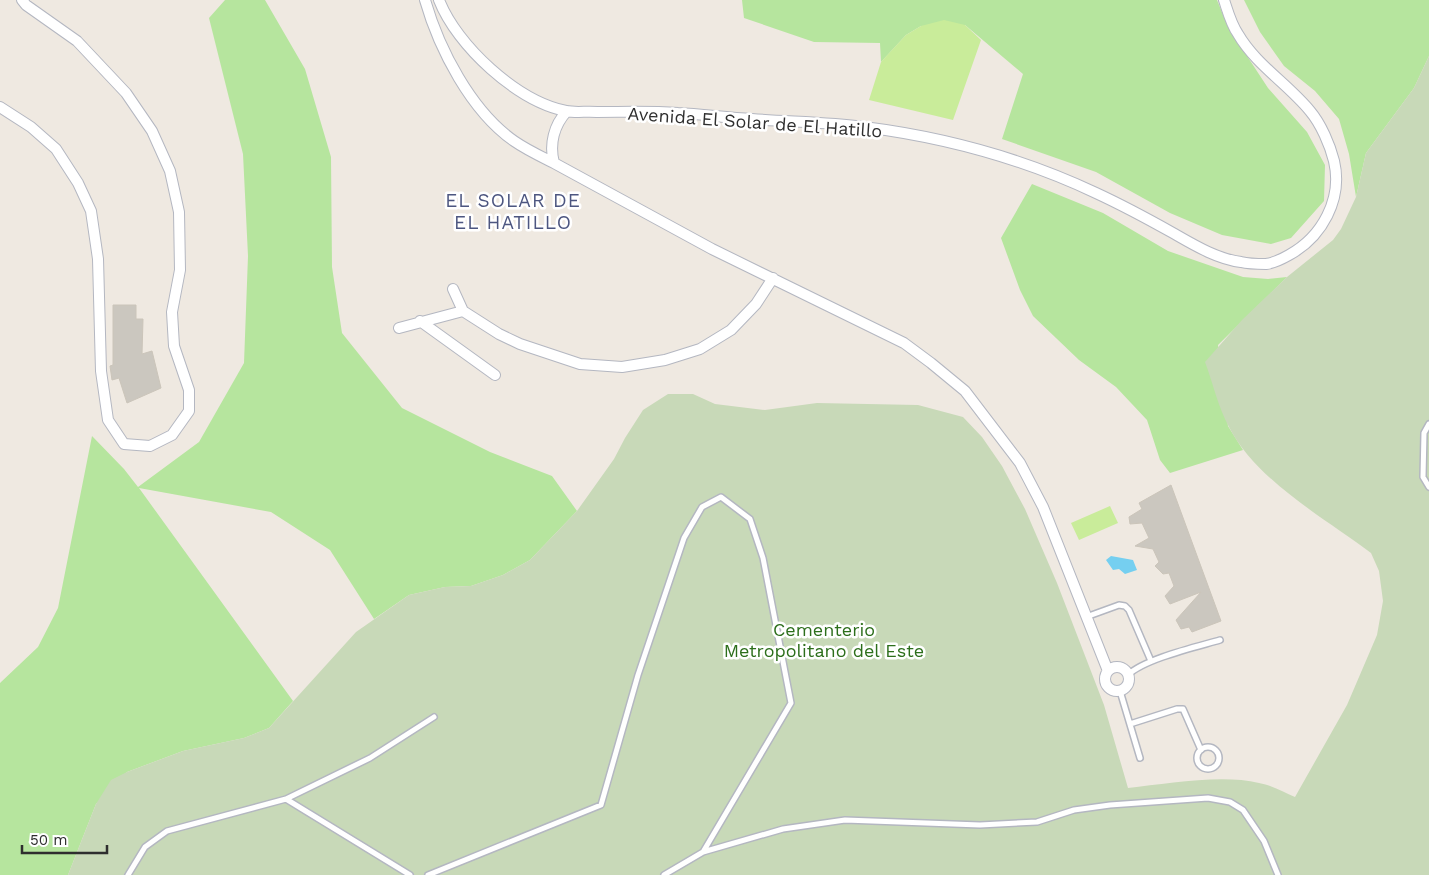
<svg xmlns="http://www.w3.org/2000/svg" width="1429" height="875" viewBox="0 0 1429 875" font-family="'Work Sans',sans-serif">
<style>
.green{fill:#b6e59e}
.cemetery{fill:#c8d9b8}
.pitch{fill:#c9ec9a}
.water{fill:#75cff0}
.building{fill:#cbc7bf;stroke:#cbc5ba}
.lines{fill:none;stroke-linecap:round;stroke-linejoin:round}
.lane-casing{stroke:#b4b7c1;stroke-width:8}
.street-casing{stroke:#b4b7c1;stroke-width:12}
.lane{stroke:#fff;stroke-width:5}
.street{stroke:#fff;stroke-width:10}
.labels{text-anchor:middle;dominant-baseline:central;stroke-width:5;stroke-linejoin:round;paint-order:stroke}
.street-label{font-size:18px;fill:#2e2e2e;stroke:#fff}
.park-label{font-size:18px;fill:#2c6e1b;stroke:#fff}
.neighbourhood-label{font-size:19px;letter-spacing:1px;fill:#4d5680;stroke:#fff}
</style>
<rect width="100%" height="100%" fill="#efe9e1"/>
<path class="green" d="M225 0H265L305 69 331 157 332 267 342 333 402 408 490 452 552 476 577 511 530 560 503 575 471 586 445 587 409 595 374 619 330 550 271 512 139 488 293 701 269 728 244 738 183 751 127 772 96 804 68 875H0V683L38 647 58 608 92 436 124 469 138 487 199 442 244 363 248 256 243 154 209 18Z
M742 0H1217L1228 27 1268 88 1307 132 1325 165 1324 201 1291 238 1271 244 1222 235 1170 213 1096 172 1002 139 1023 74 965 25 921 26 906 35 881 62 880 43 814 42 744 18Z
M1244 0H1429V56L1414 88 1366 153 1356 197 1349 154 1339 119 1315 91 1284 66 1260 32Z
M1032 184 1103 213 1168 251 1243 277 1268 279 1287 277 1218 345 1228 426 1243 450 1170 473 1160 460 1147 420 1116 387 1079 360 1033 316 1020 290 1001 238Z"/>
<path class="cemetery" d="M1429 56V875H68L96 804 111 780 127 772 183 751 244 738 269 728 356 632 409 595 445 587 471 586 503 575 530 560 577 511 614 459 625 438 643 410 668 394H693L715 404 765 410 817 403 918 405 963 417 982 437 1002 466 1025 509 1057 583 1104 705 1128 788C1167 784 1221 774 1259 783 1271 785 1283 792 1295 797L1347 705 1377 635 1383 601 1379 571 1371 553C1323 517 1256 480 1229 427 1218 407 1213 383 1205 362L1242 320 1287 277 1333 240 1341 229 1356 197 1366 153 1414 88Z"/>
<path class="pitch" d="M944 20 965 25 981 40 953 120 869 100 881 62 892 50 906 35 921 26Z
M1110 506 1118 523 1079 540 1071 523Z"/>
<path class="water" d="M1111 556 1133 560 1137 570 1125 574 1119 569 1113 570 1106 560Z"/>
<path class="building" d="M113 305H136V319H143L142 354 152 351 161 388 127 403 119 378 112 380 110 366 113 365Z
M1171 485 1221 621 1192 632 1189 627 1181 629 1176 620 1201 592 1170 604 1165 596 1174 586 1169 573 1163 574 1155 566 1159 562 1153 549 1135 546 1149 538 1142 523 1130 524 1129 517 1142 509 1139 503Z"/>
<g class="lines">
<g class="lane-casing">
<path id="lane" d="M1429 424 1424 433 1423 477 1429 487
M1086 617 1119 605 1125 606 1129 610 1151 661
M1128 675C1144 659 1196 647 1220 640
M1120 691 1140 758
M1130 724 1177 709H1183L1201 750
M1197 758a11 11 0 1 1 22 0a11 11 0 1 1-22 0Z
M703 852 783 829 845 820 980 825 1037 822 1074 810 1110 805 1208 798 1230 802 1243 810 1264 841 1278 875
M128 875 145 847 167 831 286 799
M410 875 286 799 370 758 434 717
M428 875 601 805 638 675 684 538 702 507 721 497 750 519 763 558 791 703 703 852 664 875"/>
</g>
<g class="street-casing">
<path id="street" d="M425 0C439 49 471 111 514 141 527 150 540 156 554 163L712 249 904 343 931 363 965 391 1020 463 1043 507 1108 671
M439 0C457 46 517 101 566 111 576 113 587 111 597 112 624 112 651 111 678 113 703 114 727 118 752 119 789 122 827 122 864 127 943 137 1024 159 1096 193 1122 205 1148 219 1173 233 1194 245 1217 259 1241 262 1249 264 1258 264 1266 264 1274 263 1282 259 1289 255 1322 237 1343 199 1334 161 1330 145 1321 124 1310 111 1288 84 1256 65 1238 34 1231 24 1228 12 1224 0
M0 107 31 127 56 149 78 183 91 211 98 259 101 371 108 420 124 444 150 446 172 435 189 411V390L174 346 172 312 180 270 179 212 170 171 152 131 126 93 77 41 26 5 22 0
M554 163C549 144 554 125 567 111
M453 289 463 311 499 334 520 344 580 364 622 367 665 360 700 349 731 330 756 304 773 278
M420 321 495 375
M399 328 463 311
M1105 679a12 12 0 1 1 24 0a12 12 0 1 1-24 0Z"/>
</g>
<use href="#lane" class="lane"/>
<use href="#street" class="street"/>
</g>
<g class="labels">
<g class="street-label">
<text transform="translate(755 122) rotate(4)">Avenida El Solar de El Hatillo</text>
</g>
<g class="park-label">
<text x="824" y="629">Cementerio<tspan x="824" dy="21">Metropolitano del Este</tspan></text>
</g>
<g class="neighbourhood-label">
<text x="513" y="200">EL SOLAR DE<tspan x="513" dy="22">EL HATILLO</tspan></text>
</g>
</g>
<path d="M22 845v8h85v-8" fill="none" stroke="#2e2e2e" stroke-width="2.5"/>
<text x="30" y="845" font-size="15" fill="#2e2e2e" stroke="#ffffff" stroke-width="4" paint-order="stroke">50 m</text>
</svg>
